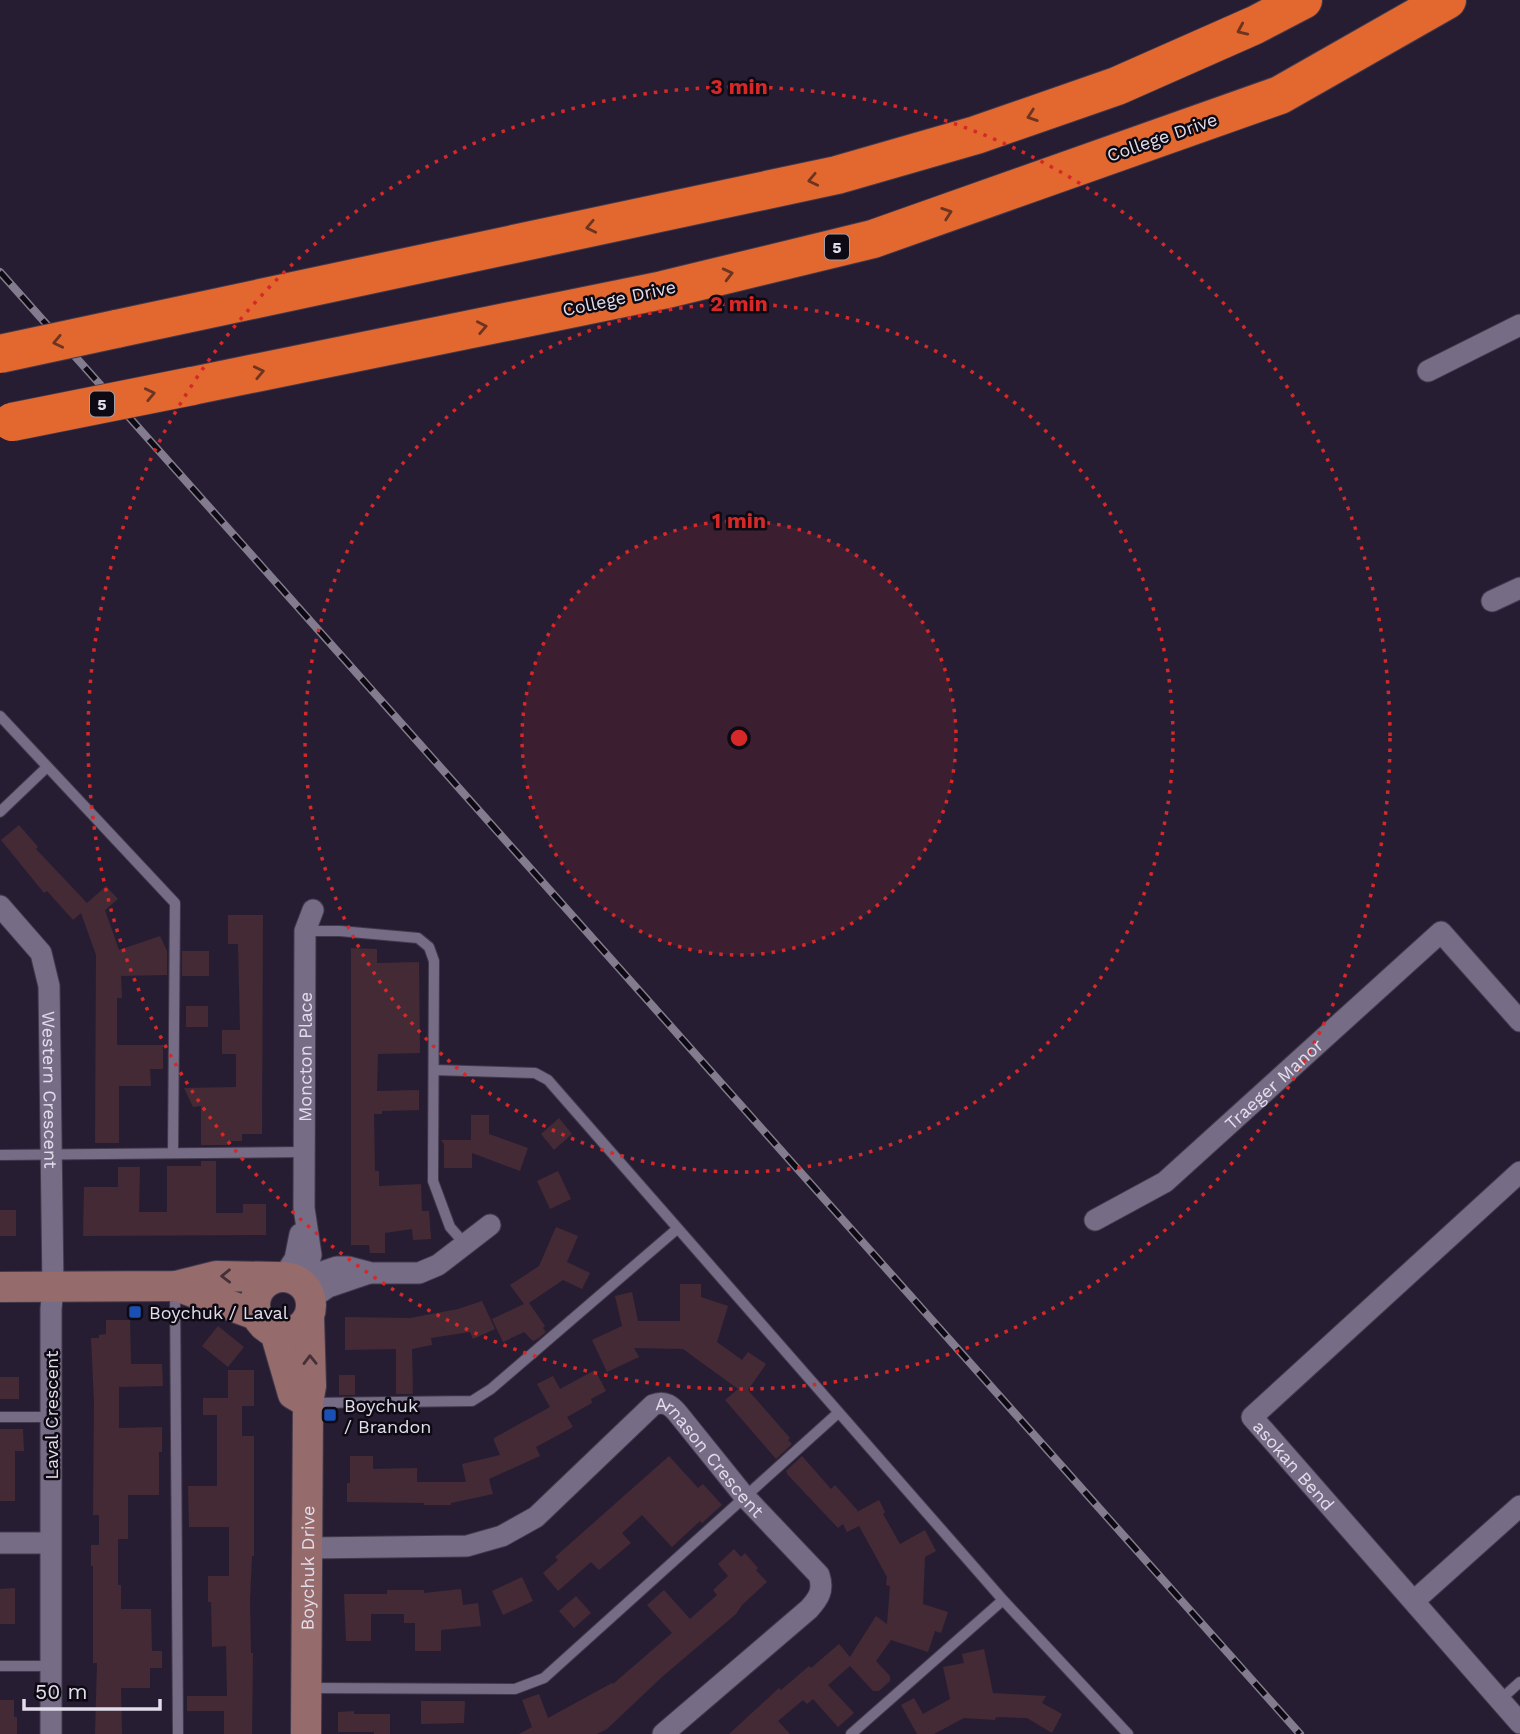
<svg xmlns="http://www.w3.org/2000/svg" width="1520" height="1734" viewBox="0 0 1520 1734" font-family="'Work Sans',sans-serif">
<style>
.building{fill:#432a35}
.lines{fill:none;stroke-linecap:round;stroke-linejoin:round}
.lane-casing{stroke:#423a4c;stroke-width:12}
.street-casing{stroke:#423a4c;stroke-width:23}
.secondary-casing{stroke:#423a4c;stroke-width:32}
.highway-casing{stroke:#423a4c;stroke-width:40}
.lane{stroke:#766c86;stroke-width:10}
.street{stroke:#766c86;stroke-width:21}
.secondary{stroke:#966b6c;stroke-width:30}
.highway{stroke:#e26830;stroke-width:38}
.rail-casing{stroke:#837c8e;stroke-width:8}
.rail{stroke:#0e0a13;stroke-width:5;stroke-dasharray:16;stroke-linecap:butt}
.highway-bridge-casing{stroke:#423a4c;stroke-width:40;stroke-linecap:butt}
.highway-bridge{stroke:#e26830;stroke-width:38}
.oneway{stroke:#6d3420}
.oneway2{stroke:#443137}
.ring{fill:none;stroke:#d62828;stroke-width:3.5;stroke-dasharray:3.5 7}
.transit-dot{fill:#1a4fb4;stroke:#0e0a13;stroke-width:2.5}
.labels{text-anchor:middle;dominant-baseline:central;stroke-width:5;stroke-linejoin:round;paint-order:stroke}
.shield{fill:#0e0a13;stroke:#a29eaa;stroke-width:2}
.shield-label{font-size:16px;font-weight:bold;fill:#e2ddeb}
.street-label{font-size:18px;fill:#e2ddeb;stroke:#0e0a13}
.poi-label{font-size:18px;fill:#e2ddeb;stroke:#0e0a13;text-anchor:start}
.centre{fill:#d62828;stroke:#0e0a13;stroke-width:3.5}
.ring-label{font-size:21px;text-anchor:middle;font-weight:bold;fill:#d62828;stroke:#0e0a13;stroke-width:5;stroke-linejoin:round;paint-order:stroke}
</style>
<rect width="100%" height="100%" fill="#271d33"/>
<path class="building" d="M19 825 38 847 36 849 87 903 106 886 118 899 105 910 119 950 160 936 167 951V975L121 976 122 998H117V1045H163V1069H150L151 1086H119V1143H95L96 955 81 913 73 920 47 891 44 893 1 840Z
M228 915H263L262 1134H242V1141H229V1145H201V1106L193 1107 184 1088 236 1087V1054H222V1030H240L238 944H228Z
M351 948 377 949V963L419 962 420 1053 378 1054 377 1091 419 1090V1110L382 1111V1114H374L375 1171H379V1186L421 1184 422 1211H429L431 1239 413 1240 412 1229 385 1233V1253H370L369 1245H351Z
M182 951H209V976H182Z
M186 1006H208V1027H186Z
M471 1115H489V1134L528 1148 520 1171 472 1153V1168H444V1144L441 1140H471Z
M559 1118 572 1134 554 1150 541 1134Z
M201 1161H216V1213H243V1204H266V1235L83 1236 84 1187H118V1167H140L139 1212H167V1166H201Z
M558 1171 571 1199 550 1209 537 1181Z
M0 1210H16V1236H0Z
M556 1227 578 1236 567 1262 590 1273 582 1289 563 1280 529 1303 545 1326 543 1328 546 1332 539 1338 533 1341 524 1332 503 1342 492 1319 524 1304 510 1285 539 1266Z
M680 1284H701V1297L728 1306 717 1342 742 1360 748 1352 766 1364 748 1390 790 1438 788 1440 792 1444 776 1459 725 1400 738 1389 683 1349 634 1348 639 1357 607 1372 592 1340 622 1326 615 1296 632 1292 638 1321H680Z
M482 1301 495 1329 473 1339 470 1332 431 1338 432 1345 412 1349 413 1394H396V1349L345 1350V1317L410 1318 458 1309Z
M106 1320H130L131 1364H162L163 1386 119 1387V1428L162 1427V1452H159V1495H128V1539H118V1585H121V1609H151L152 1651H162V1668H150V1688H121L122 1734H95L97 1663H93V1566H91V1545H99V1515H93L94 1401 91 1338H99V1335L106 1334Z
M218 1326 244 1347 228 1367 202 1346Z
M228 1370H254V1406H242V1436H254V1556H252L250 1601 251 1653H253L252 1734H224V1711H187V1696H227L226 1646 212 1647 211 1602H208V1576H229V1527H189L188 1486H217V1415H203V1398H228Z
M595 1370 606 1391 591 1399 592 1403 567 1417 573 1427 536 1447 540 1456 489 1479 493 1494 451 1503V1505H424V1503L347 1502V1483H350V1456H373V1469L417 1468V1482H466L462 1464 500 1455 494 1441V1438L550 1407 537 1384 553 1376 560 1389Z
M339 1375H355V1395H339Z
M0 1377H19V1399H0Z
M0 1429H23L24 1451H15V1501H0Z
M669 1456 698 1488 703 1484 722 1505 702 1523 700 1521 672 1547 642 1515 622 1533 631 1543 599 1570 591 1562 558 1591 543 1573 558 1560 555 1557Z
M802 1456 831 1489 835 1485 858 1511 855 1513 879 1500 885 1512 883 1514 900 1544 925 1530 936 1551 925 1557 923 1604 948 1612 941 1633 935 1631 928 1652 891 1640 876 1661 890 1676V1681L879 1691H873L850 1666 828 1685 854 1713 838 1727 813 1699 807 1704 803 1700 778 1721 790 1734H729L779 1688 781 1690 809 1666 811 1668 839 1644 850 1657 876 1616 887 1624 890 1586 886 1585 887 1577 859 1526 847 1532 843 1524 838 1528 788 1475 786 1471Z
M734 1549 741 1557 745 1553 758 1568 756 1570 767 1582 742 1605 736 1614 662 1677 607 1729 597 1734H519L532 1727 522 1700 539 1694 548 1718 612 1683 613 1684 672 1633 647 1605 664 1590 690 1619 717 1595 713 1590 728 1576 718 1564Z
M522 1577 533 1601 503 1615 492 1591Z
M15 1588V1624H0V1589Z
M461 1589 463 1605 478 1603 481 1626 441 1630V1651H415V1623H404V1614H371V1641H346L344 1594H387V1590H424V1593Z
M576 1596 591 1613 574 1628 559 1611Z
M984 1649 993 1693 1046 1696 1042 1703 1062 1714 1052 1733 1027 1718 996 1717 995 1720 964 1718 934 1734H917L901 1705 914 1698 923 1714 950 1699 943 1667 964 1663 962 1654Z
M0 1700H14V1717H17V1734H0Z
M421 1701H465L464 1723 421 1724Z
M354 1711V1714H390V1734H374V1732H338V1712Z"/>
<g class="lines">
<g class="lane-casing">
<path id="lane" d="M0 716 175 903 173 1153
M0 812 46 768
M305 931H340L418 938 429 947 434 961 433 1181 450 1227 464 1243
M434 1070 535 1073 548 1080 1003 1600 1128 1734
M0 1155 304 1152
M175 1289 178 1734
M312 1403 472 1401 491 1389 677 1229
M0 1417H51
M0 1666H51
M310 1688 515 1689 544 1678 838 1413
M1500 1700 1520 1682
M851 1734 1003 1600"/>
</g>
<g class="street-casing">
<g id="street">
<path d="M1428 371 1520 325"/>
<path d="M1492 601 1520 588"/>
<path id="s1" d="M0 906 41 953 49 986 53 1287 51 1309V1734"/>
<path id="s2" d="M1520 1172 1252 1417 1520 1723"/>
<path id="s3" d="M1095 1220 1165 1182 1441 932 1520 1021"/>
<path d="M283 1277 295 1259 300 1234"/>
<path id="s4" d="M302 1283 311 1255 304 1208 305 931 313 910"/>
<path d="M306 1286 322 1272 337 1267H348L371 1273H419L438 1265 490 1225"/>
<path d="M311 1299 328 1287 369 1273"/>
<path d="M0 1543H50"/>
<path id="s5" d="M307 1548 467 1546 502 1536 536 1517 653 1405C665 1400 672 1406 679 1415L745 1497 819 1575C824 1590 819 1598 809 1609L663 1734"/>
<path d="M1414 1601 1520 1506"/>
</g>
</g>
<g class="secondary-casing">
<g id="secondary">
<circle cx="283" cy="1305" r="28"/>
<path d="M176 1286 256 1315"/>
<path d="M0 1287 176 1286 216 1276 277 1277"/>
<path d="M275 1332 293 1394 308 1403"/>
<path id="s6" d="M306 1734 308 1403 311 1386 309 1317"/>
</g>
</g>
<g class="highway-casing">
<path id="highway" d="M116 329 837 175 976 135 1117 86 1255 25 1303 0
M192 386 663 290 873 239 1280 95 1447 0"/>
</g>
<use href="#lane" class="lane"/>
<use href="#street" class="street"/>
<use href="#secondary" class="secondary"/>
<use href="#highway" class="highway"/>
<g class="rail-casing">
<path id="rail" d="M0 272 1300 1734"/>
</g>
<use href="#rail" class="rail"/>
<g class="highway-bridge-casing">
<path id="highway-bridge" d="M0 354 116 329
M12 422 192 386"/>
</g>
<use href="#highway-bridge" class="highway-bridge"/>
</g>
<defs><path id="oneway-chevron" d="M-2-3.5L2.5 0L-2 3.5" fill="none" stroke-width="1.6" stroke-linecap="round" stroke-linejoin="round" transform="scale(1.75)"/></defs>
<g class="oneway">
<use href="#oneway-chevron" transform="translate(1242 30) rotate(156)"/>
<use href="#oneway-chevron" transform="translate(1032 116) rotate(161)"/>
<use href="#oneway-chevron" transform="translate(813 180) rotate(168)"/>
<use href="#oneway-chevron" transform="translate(947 213) rotate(-19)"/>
<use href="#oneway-chevron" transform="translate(591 227) rotate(168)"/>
<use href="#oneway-chevron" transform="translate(728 274) rotate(-14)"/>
<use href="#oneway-chevron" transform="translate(482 327) rotate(-11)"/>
<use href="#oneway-chevron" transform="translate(58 342) rotate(168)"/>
<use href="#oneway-chevron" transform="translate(259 372) rotate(-12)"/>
<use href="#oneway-chevron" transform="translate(150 394) rotate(-12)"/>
</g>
<g class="oneway2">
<use href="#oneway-chevron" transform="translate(226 1276) rotate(179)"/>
<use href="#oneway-chevron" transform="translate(310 1360) rotate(-91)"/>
</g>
<circle cx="739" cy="738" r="217" fill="#d62828" fill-opacity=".12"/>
<g class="ring">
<circle cx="739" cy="738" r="217"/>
<circle cx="739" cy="738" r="434"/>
<circle cx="739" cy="738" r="651"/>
</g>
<g class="transit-dot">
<rect x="128" y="1305" width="14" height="14" rx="3.5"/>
<rect x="323" y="1408" width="14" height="14" rx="3.5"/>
</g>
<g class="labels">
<g class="shield">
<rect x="825" y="234.5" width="24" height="25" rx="5"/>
<rect x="90" y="391.5" width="24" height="25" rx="5"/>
</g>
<g class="shield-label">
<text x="837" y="247">5</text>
<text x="102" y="404">5</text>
</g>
<g class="street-label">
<text transform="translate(1162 137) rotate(-19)">College Drive</text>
<text transform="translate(619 298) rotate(-12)">College Drive</text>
<text stroke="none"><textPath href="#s4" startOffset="228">Moncton Place</textPath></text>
<text stroke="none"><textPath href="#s3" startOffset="226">Traeger Manor</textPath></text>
<text stroke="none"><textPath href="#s1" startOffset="200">Western Crescent</textPath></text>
<text transform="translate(51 1415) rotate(-90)">Laval Crescent</text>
<text stroke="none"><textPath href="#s5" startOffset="478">Arnason Crescent</textPath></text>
<text stroke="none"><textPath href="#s2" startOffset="427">asokan Bend</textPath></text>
<text stroke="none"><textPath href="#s6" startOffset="166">Boychuk Drive</textPath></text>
</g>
<g class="poi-label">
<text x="149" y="1312">Boychuk / Laval</text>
<text x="344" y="1405">Boychuk<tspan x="344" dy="21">/ Brandon</tspan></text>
</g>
</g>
<circle cx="739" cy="738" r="10" class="centre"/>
<g class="ring-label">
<text x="739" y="94">3 min</text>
<text x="739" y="311">2 min</text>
<text x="739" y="528">1 min</text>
</g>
<path d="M24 1699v10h136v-10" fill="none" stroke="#e2ddeb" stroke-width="3.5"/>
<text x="35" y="1699" font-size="21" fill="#e2ddeb" stroke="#0e0a13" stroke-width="5" paint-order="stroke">50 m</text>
</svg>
